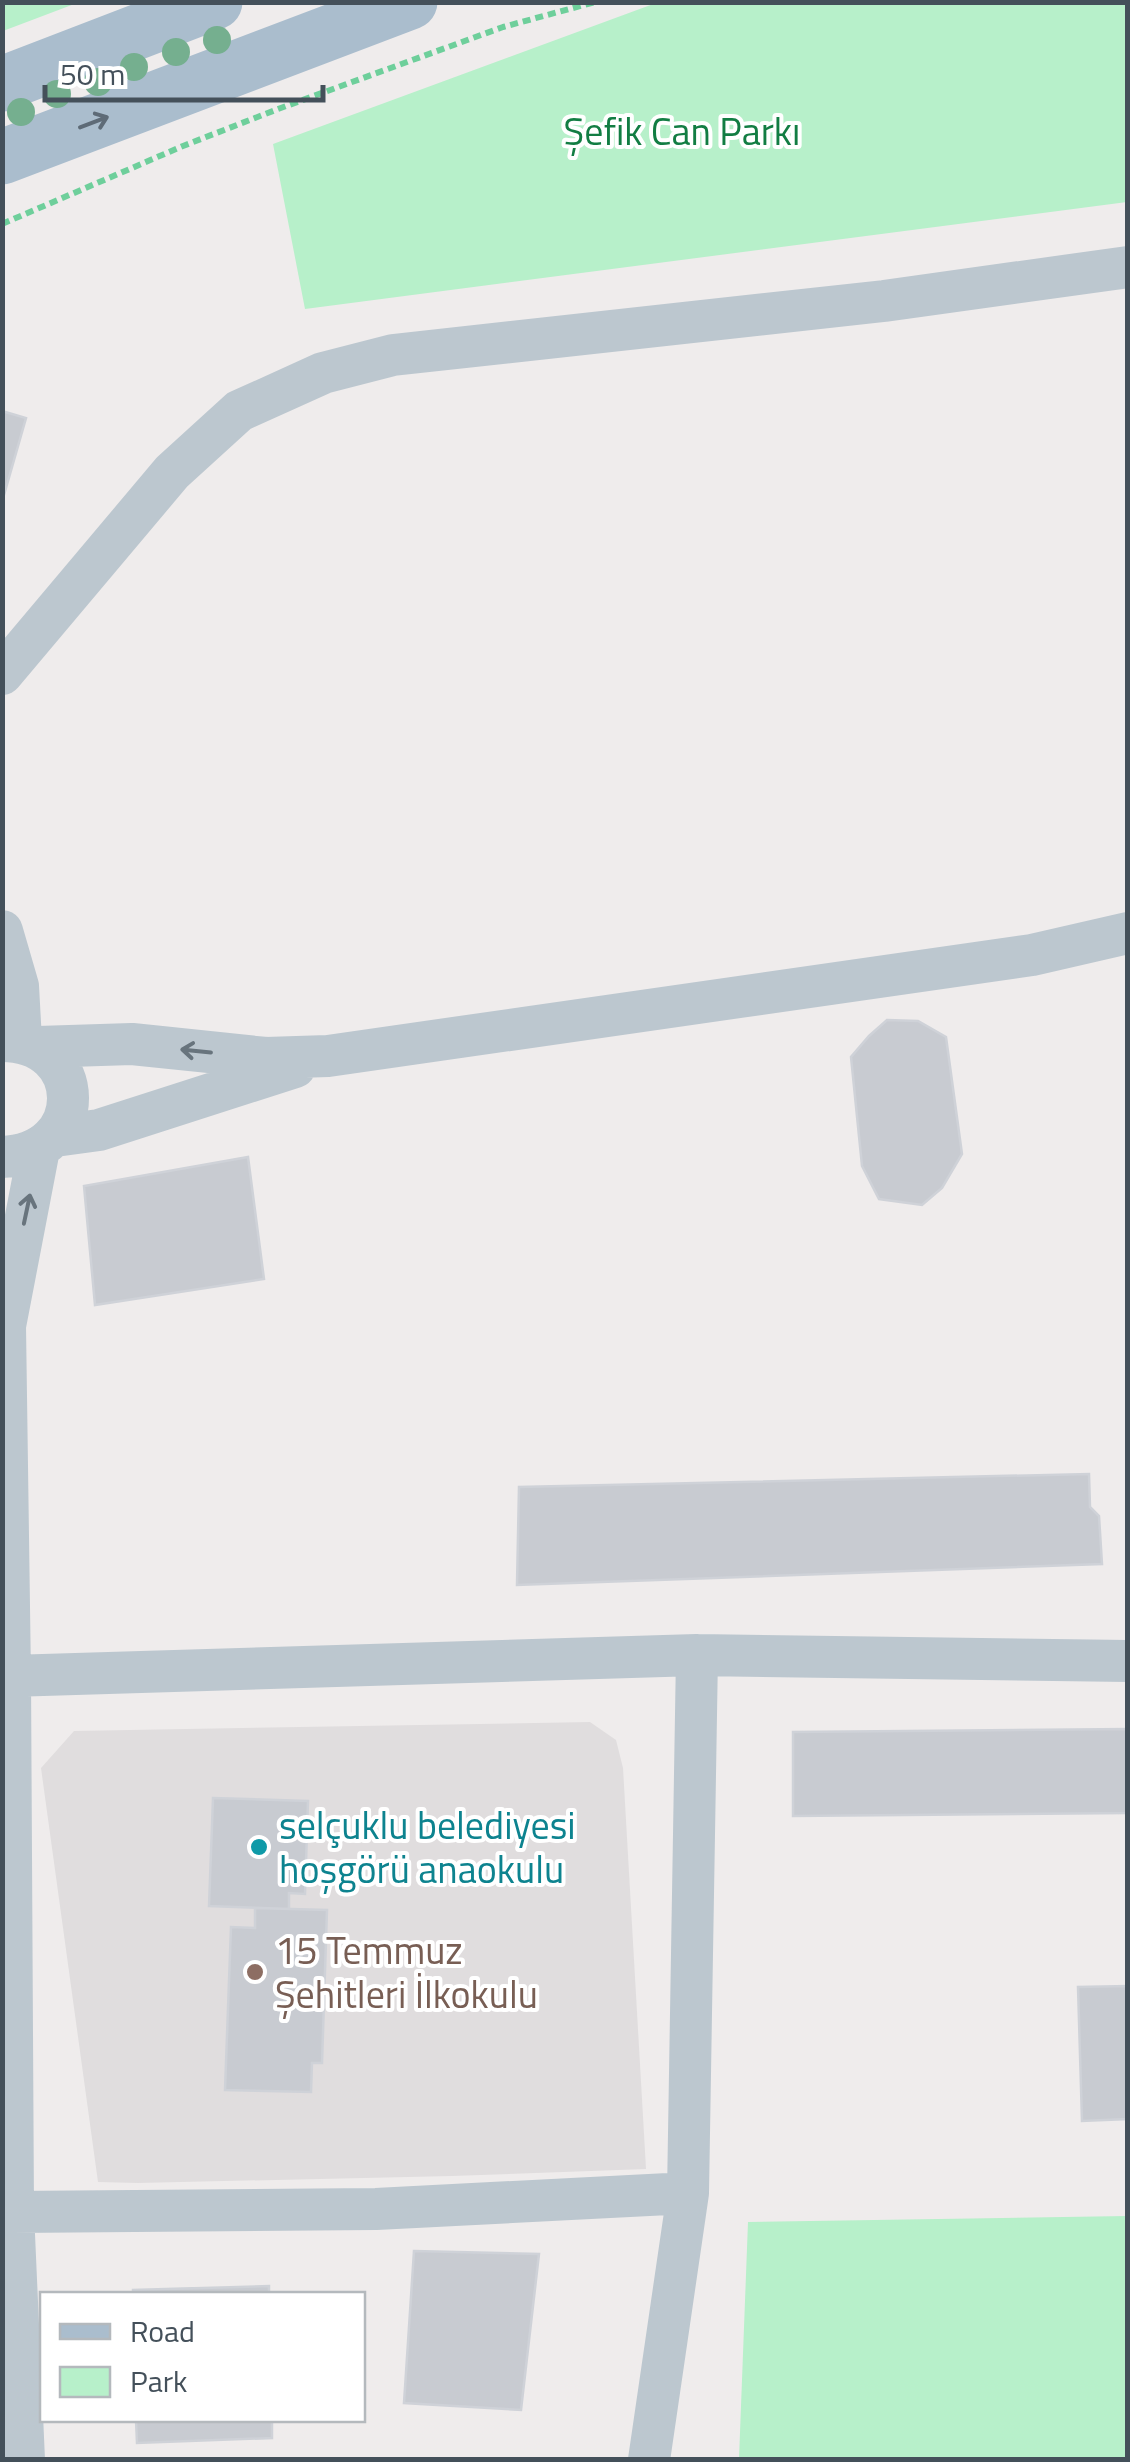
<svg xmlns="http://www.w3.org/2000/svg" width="1130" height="2462" viewBox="0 0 1130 2462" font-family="'Titillium Web',sans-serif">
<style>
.education{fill:#e0ddde}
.green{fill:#b7f0ca}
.building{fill:#c8cbd1;stroke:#cfd2d8;stroke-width:2.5}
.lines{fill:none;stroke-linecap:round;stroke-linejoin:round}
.path{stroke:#6ecf9b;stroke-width:6;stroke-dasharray:8 5;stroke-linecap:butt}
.minor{stroke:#bcc7cf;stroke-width:42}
.major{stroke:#aabdcd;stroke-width:55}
.tree{fill:#75af8f}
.oneway{stroke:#5e6b77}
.oneway2{stroke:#68747d}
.culture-dot{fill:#0f9aa8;stroke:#fff;stroke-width:4}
.education-dot{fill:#8d6e63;stroke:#fff;stroke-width:4}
.labels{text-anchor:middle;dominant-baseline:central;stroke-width:8;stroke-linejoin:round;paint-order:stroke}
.park-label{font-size:38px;fill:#127d43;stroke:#fff}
.culture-label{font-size:38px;fill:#0d838f;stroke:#fff;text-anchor:start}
.education-label{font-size:38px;fill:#785e54;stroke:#fff;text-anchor:start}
</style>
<rect width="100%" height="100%" fill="#efecec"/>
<path class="education" d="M590 1722 616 1740 623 1768 646 2169 452 2176 138 2183 98 2182 41 1768 74 1731Z"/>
<path class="green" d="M3 2H77V3L3 31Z
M656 3H1127V202L305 309 273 144Z
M1127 2216V2459H739L748 2222Z"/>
<path class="building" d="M2 411 26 418 2 502Z
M887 1020 918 1021 946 1037 962 1154 942 1188 922 1205 879 1199 862 1166 851 1057 869 1036Z
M248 1157 264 1279 95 1305 84 1186Z
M1089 1474 1090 1507 1099 1516 1102 1564 517 1585 519 1487Z
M1128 1729V1813L793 1816V1732Z
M213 1798 308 1801 305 1894 289 1893V1909L209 1906Z
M255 1908 327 1910 322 2063H312L311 2092 225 2090 231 1927 255 1928Z
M1128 1986V2119L1082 2121 1078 1987Z
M414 2251 539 2254 521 2410 404 2403Z
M269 2286V2294H133V2290Z
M136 2420H272V2438L137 2443Z"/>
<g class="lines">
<path class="path" d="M2 224 183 146 278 109 503 27 595 2"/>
<path class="minor" d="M2 674 172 472 239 411 323 373 393 355 884 301 1128 267
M2 931 18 986 21 1041
M2 1041C89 1041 91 1154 2 1157
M38 1047 132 1044 266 1058 328 1056 1032 955 1128 933
M55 1136 99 1130 295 1067
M10 1676 697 1655 1128 1661
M13 2212 376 2209 688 2193
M24 2460 13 2212 10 1676 5 1326 39 1149
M649 2460 688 2193 697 1655"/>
<path class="major" d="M2 84 215 2
M2 157 410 2"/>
</g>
<g class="tree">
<circle cx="217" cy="40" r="14"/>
<circle cx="176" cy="52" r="14"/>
<circle cx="134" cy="67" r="14"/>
<circle cx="98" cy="82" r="14"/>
<circle cx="57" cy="94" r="14"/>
<circle cx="21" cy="112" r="14"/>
</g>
<defs><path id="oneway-shaft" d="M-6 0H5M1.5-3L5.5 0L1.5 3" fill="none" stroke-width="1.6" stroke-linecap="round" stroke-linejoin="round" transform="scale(2.5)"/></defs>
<use class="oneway" href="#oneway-shaft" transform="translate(94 122) rotate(-21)"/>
<g class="oneway2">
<use href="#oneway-shaft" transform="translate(196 1051) rotate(-174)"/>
<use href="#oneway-shaft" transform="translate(27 1209) rotate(-78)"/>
</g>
<circle class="culture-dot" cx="259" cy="1847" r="10"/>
<circle class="education-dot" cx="255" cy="1972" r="10"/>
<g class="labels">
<g class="park-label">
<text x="682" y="131">Şefik Can Parkı</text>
</g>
<g class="culture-label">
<text x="279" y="1825">selçuklu belediyesi<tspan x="279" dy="44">hoşgörü anaokulu</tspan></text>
</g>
<g class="education-label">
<text x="275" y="1950">15 Temmuz<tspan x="275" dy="44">Şehitleri İlkokulu</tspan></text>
</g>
</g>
<rect width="1130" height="2462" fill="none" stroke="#44505a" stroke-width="10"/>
<rect x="40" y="2292" width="325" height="130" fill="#ffffff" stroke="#b4b9bd" stroke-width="2.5"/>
<rect x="60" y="2324" width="50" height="15" fill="#aabdcd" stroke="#b4b9bd" stroke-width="2.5"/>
<text x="130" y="2342" font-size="30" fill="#44505a">Road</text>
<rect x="60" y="2367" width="50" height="30" fill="#b7f0ca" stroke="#b4b9bd" stroke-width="2.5"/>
<text x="130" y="2392" font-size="30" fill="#44505a">Park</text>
<path d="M45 85v15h278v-15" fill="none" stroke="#44505a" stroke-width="5"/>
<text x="60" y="85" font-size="30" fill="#44505a" stroke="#ffffff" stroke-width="8" paint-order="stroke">50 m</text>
</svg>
